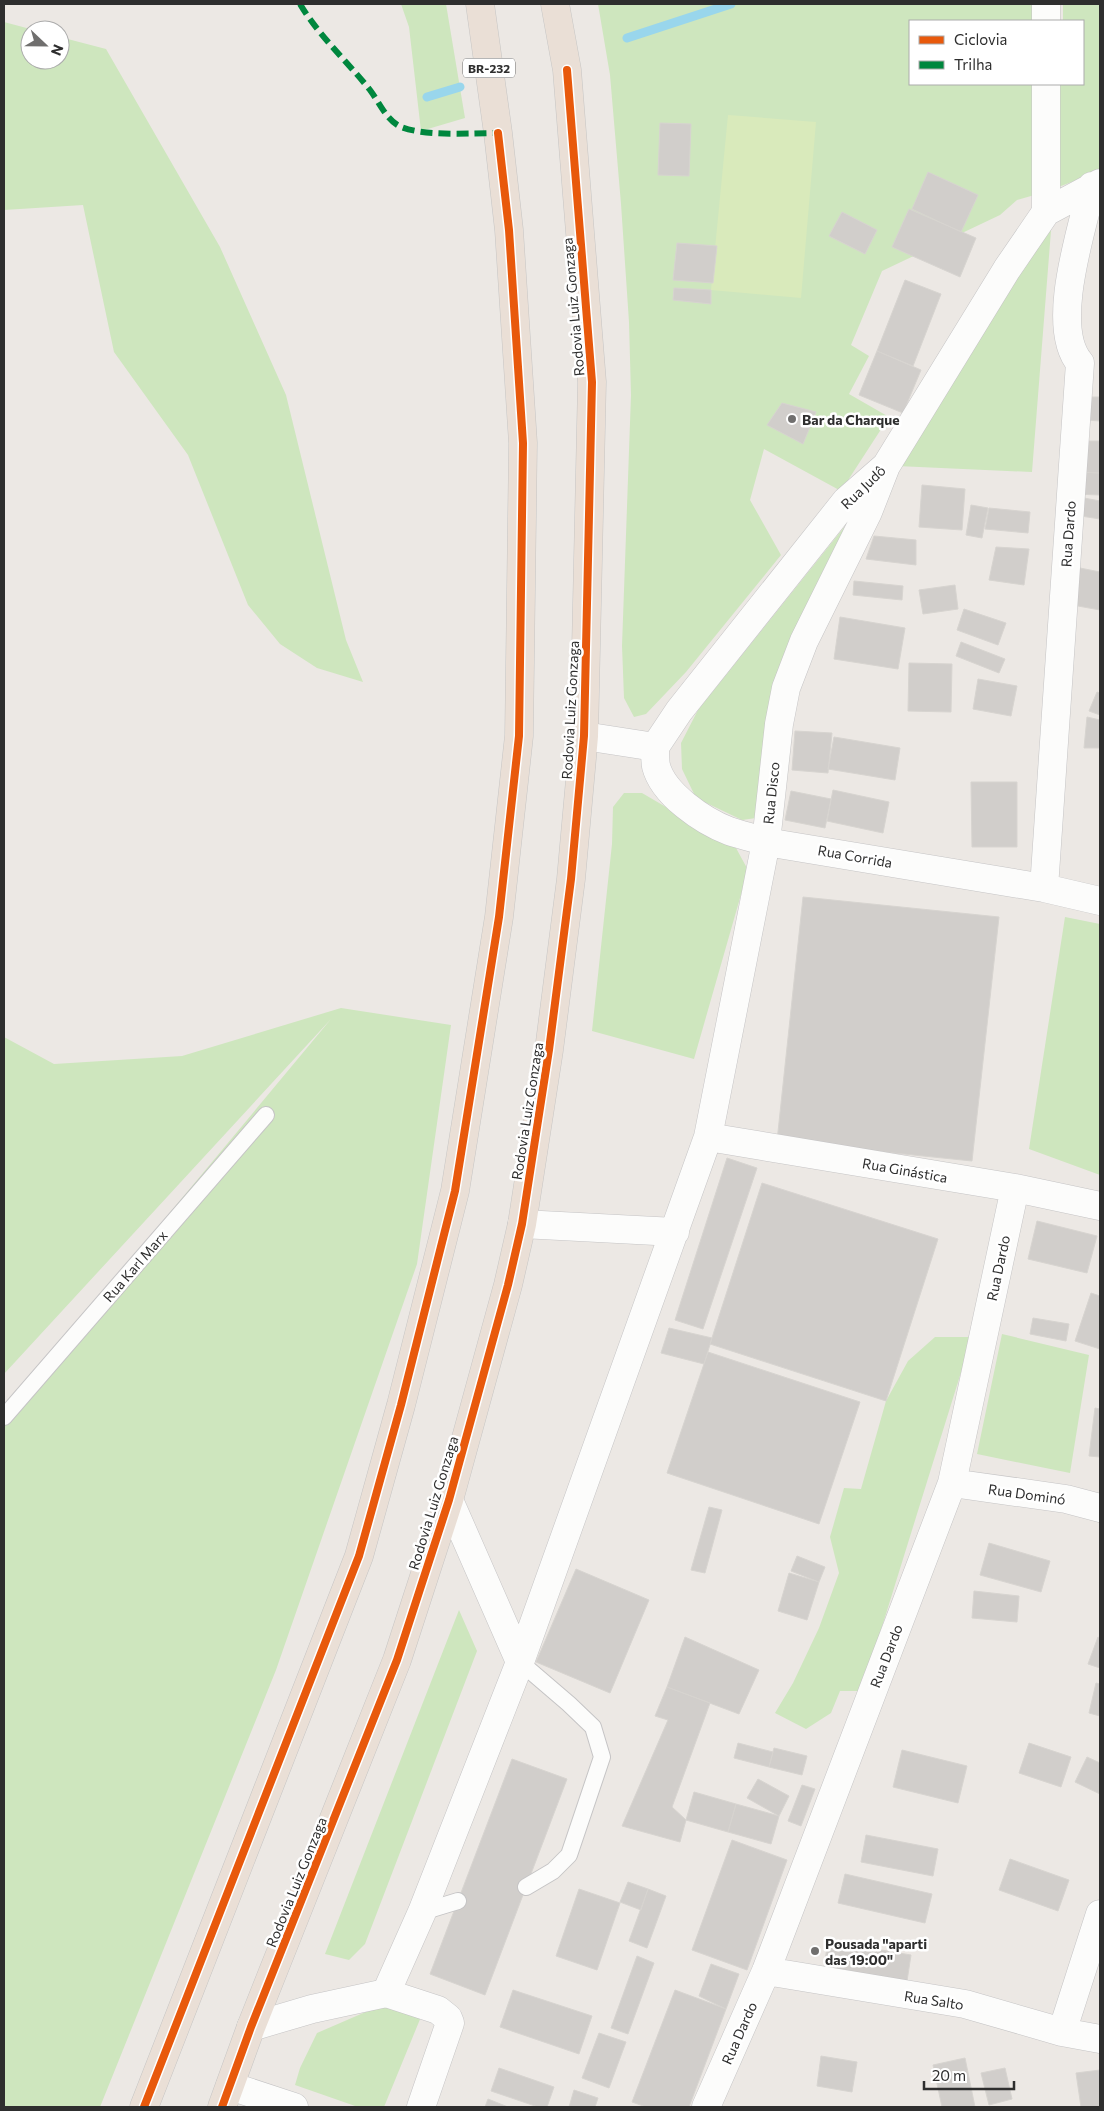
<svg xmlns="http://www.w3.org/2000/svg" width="1104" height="2111" viewBox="0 0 1104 2111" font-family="Commissioner,sans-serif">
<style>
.green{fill:#cee6be}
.pitch{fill:#d9eabb}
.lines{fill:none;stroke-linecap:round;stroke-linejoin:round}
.stream{stroke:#99d6ec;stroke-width:9}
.building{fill:#d1cecb;stroke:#d7d4d0}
.lane-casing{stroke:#c5c4c5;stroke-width:18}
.street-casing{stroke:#c5c4c5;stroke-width:29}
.highway-casing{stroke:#c6c5c4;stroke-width:29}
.lane{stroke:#fcfcfb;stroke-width:16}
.street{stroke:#fcfcfb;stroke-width:28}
.highway{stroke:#eadfd6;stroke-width:28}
.quiet{stroke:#00873e;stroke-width:6;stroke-dasharray:12 6;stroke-linecap:butt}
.cycleway-casing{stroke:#fff;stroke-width:11}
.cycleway{stroke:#e8590c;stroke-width:8}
.poi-dot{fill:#706f6e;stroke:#fff;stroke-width:2}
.labels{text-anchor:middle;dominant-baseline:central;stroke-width:5;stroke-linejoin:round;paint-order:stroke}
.shield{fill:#fff;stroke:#6d6d6d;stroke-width:1}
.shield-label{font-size:12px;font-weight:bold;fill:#2e2e2e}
.street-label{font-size:14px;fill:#2e2e2e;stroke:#fff}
.poi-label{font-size:14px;font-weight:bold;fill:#2e2e2e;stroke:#fff;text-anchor:start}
</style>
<rect width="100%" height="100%" fill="#ece8e4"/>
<path class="green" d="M401 4H446L465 118 421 131 409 27Z
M598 4H1040V21H910V84H1039L1038 194 1017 200 1000 215 882 271 851 345 869 356 849 394 889 417 841 491 764 449 750 500 781 555 686 672 646 714 634 717 624 698 622 646 631 395 629 322 621 204 610 75Z
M1063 4H1100V171L1056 188 1060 84H1083V21H1063Z
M4 22 34 30H30V60H60V37L106 49 220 247 286 395 346 640 363 682 317 668 280 644 248 605 188 455 114 352 83 205 4 210Z
M1052 218 1032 472 897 466Z
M861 506 824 574 763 817 742 820 696 798 682 769 681 743 698 710Z
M624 793H642L736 848 748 870 694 1059 592 1031 612 844 613 807Z
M1065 917 1100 924V1175L1029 1149Z
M341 1008 451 1025 417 1264 276 1670 100 2107H4V1412L331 1019 4 1374V1037L54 1064 182 1056Z
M1002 1334 1089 1355 1070 1473 977 1454Z
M935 1337H972L862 1691H840L831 1713 806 1729 775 1713 793 1683 819 1628 839 1573 830 1537 844 1488 861 1489 886 1401 908 1361Z
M459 1610 477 1651 365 1944 349 1960 325 1954Z
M391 2001 423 2012 384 2107H358L295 2085 300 2068 317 2033Z"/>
<path class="pitch" d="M728 115 816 122 801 298 711 290Z"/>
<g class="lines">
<path class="stream" d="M627 38 731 4
M427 97 460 87"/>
</g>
<path class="building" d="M660 123 691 124 689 176 658 175Z
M928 172 978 195 961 232 912 209Z
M909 209 976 238 960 277 892 247Z
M842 212 877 230 865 254 829 236Z
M677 243 717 246 713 283 673 280Z
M905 280 941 294 913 366 877 351Z
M674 288 711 290V304L673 300Z
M877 351 921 370 903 413 859 395Z
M1087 397H1100V421L1086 420Z
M782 403 816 412 803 444 767 425Z
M1078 441H1100V473L1077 472Z
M1077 472 1100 473V495L1075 494Z
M922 485 965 489 962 530 919 527Z
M1084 498 1100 501V519L1081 516Z
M971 505 988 508 982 538 966 535Z
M989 508 1030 512 1028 533 985 529Z
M874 536 916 540V565L866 559Z
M996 547 1029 549 1024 585 989 580Z
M1070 566 1100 572V610L1067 604Z
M854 581 903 586 902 600 853 595Z
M955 585 958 609 923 614 919 590Z
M964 609 1006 623 998 645 957 630Z
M840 617 905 628 898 669 834 659Z
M961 642 1005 659 999 673 956 656Z
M909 663 952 664 951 712 908 711Z
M978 679 1017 686 1011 716 973 709Z
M1097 692 1100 693V715L1089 711Z
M1087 717 1100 720V748H1084Z
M795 731 832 733 828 773 792 770Z
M834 737 900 748 895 780 828 769Z
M971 782H1017V847H972Z
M833 790 889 802 883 833 827 821Z
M791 791 831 799 825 828 785 820Z
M803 897 999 917 972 1161 777 1141Z
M727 1158 757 1168 703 1329 675 1320Z
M762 1183 938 1239 886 1401 710 1344Z
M1037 1221 1097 1236 1087 1273 1028 1259Z
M1091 1293 1100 1296V1349L1075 1341Z
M1033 1318 1069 1324 1066 1341 1030 1334Z
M669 1328 712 1338 704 1364 661 1353Z
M708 1352 860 1402 819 1524 667 1473Z
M1095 1408 1100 1409V1457L1089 1456Z
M709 1507 722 1510 705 1573 691 1570Z
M989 1543 1050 1561 1041 1592 980 1575Z
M797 1556 825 1567 819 1582 791 1571Z
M576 1569 649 1600 610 1693 536 1662Z
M789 1573 819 1582 807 1620 778 1611Z
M974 1591 1019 1596 1017 1622 972 1618Z
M685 1637 759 1670 739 1714 667 1687Z
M1098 1637 1100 1638V1668L1088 1664Z
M1096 1683 1100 1684V1716L1089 1713Z
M667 1687 710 1703 672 1807 686 1820 680 1842 622 1826 668 1720 655 1716Z
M738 1743 773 1752 769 1767 734 1758Z
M1029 1743 1071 1757 1061 1787 1019 1773Z
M774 1748 807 1756 802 1775 769 1767Z
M902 1750 967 1766 958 1803 893 1787Z
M1087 1757 1100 1763V1794L1075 1782Z
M512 1759 567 1779 485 1995 430 1974Z
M758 1779 789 1796 779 1816 747 1798Z
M802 1785 815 1789 801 1826 788 1821Z
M694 1792 736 1804 728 1832 686 1820Z
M736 1804 779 1816 771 1844 728 1832Z
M866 1835 938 1849 933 1876 861 1862Z
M732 1840 787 1860 747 1970 692 1950Z
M1010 1859 1069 1880 1058 1911 999 1890Z
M845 1874 932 1894 925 1923 838 1903Z
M628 1882 648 1889 641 1910 620 1902Z
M579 1889 620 1903 597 1970 556 1956Z
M648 1889 666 1896 647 1948 629 1941Z
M828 1941 911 1955 905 1994 822 1980Z
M637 1956 654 1963 628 2034 611 2028Z
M711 1964 739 1974 726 2009 699 1996Z
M513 1990 592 2016 579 2054 500 2027Z
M675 1990 726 2009 689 2107H646L632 2102Z
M599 2033 626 2042 609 2088 582 2078Z
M821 2056 857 2062 852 2092 817 2086Z
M965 2058 975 2107H942L933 2065Z
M499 2068 554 2087 547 2107H538L491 2091Z
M1005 2068 1012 2099 989 2105 981 2073Z
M1100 2070V2107H1081L1076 2073Z
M574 2090 598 2098 595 2107H569Z
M488 2099 508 2107H485Z"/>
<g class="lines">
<g class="lane-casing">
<path id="lane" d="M4 1417 266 1115
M520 1662 569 1704 593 1727 602 1757 569 1855 553 1871 526 1887
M422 1912 458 1901"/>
</g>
<g class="street-casing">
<path id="street" d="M1046 21V4
M1046 212V84
M584 736 655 747
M655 747 679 711 846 501 886 466 1007 269 1046 212 1100 183
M655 747C655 753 655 760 656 766 663 794 703 821 729 831 741 835 754 838 766 842L1044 888 1100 901
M1044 888 1080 363C1049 327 1082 229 1092 186
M708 1137 1015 1188 1100 1206
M522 1224 675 1232
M952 1483 1066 1499 1100 1508
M449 1500 520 1662
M766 1971 965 2004 1062 2032 1100 2039
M386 1993 422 1912 520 1662 708 1137 766 842 779 724 786 688 804 641 868 512 886 466
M251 2027 312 2009 386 1993 438 2010 448 2018 450 2023 421 2107
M1062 2032 1100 1914
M230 2086 294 2107
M706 2107 766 1971 952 1483 1015 1188"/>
</g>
<g class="highway-casing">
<path id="highway" d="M144 2107 359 1556 401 1405 455 1191 499 917 519 736 523 443 509 230 498 133 480 4
M222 2107 251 2027 397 1660 449 1500 508 1285 522 1224 549 1050 571 879 584 736 592 382 567 70 555 4"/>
</g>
<use href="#lane" class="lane"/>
<use href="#street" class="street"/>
<use href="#highway" class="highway"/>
<path class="quiet" d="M300 4C319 36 347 61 370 90 379 102 386 119 399 126 423 137 471 133 498 133"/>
<g class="cycleway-casing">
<path id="cycleway" d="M144 2107 359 1556 401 1405 455 1191 499 917 519 736 523 443 509 230 498 133
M222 2107 251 2027 397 1660 449 1500 508 1285 522 1224 549 1050 571 879 584 736 592 382 567 70"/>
</g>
<use href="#cycleway" class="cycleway"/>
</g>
<g class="poi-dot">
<circle cx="792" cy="419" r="5"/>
<circle cx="815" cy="1951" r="5"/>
</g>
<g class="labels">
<rect class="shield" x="463" y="58.5" width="52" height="19" rx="4"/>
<g class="shield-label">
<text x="489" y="68">BR-232</text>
</g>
<g class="street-label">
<text transform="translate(573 307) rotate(-95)">Rodovia Luiz Gonzaga</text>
<text transform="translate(863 487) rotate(-44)">Rua Judô</text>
<text transform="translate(1068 534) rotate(-86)">Rua Dardo</text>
<text transform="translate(570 710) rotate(-87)">Rodovia Luiz Gonzaga</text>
<text transform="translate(771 793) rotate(-84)">Rua Disco</text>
<text transform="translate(855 856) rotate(10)">Rua Corrida</text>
<text transform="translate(527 1111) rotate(-81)">Rodovia Luiz Gonzaga</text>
<text transform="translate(905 1170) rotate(10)">Rua Ginástica</text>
<text transform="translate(135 1266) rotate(-49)">Rua Karl Marx</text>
<text transform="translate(998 1268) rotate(-78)">Rua Dardo</text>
<text transform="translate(1027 1494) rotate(8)">Rua Dominó</text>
<text transform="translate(433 1503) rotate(-73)">Rodovia Luiz Gonzaga</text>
<text transform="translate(886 1656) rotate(-69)">Rua Dardo</text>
<text transform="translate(296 1882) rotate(-68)">Rodovia Luiz Gonzaga</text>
<text transform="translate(934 2000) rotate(9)">Rua Salto</text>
<text transform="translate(739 2033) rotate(-66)">Rua Dardo</text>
</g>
<g class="poi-label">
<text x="802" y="419">Bar da Charque</text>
<text x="825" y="1943">Pousada "aparti<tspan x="825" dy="16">das 19:00"</tspan></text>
</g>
</g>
<rect width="1104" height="2111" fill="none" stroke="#2e2e2e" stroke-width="10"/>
<rect x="909" y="20" width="175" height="65" fill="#ffffff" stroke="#ababab"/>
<rect x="919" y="36" width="25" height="8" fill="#e8590c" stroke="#ababab"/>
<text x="954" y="45" font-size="15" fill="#2e2e2e">Ciclovia</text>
<rect x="919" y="61" width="25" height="8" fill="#00873e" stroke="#ababab"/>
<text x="954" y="70" font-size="15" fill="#2e2e2e">Trilha</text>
<g transform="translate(45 45) rotate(112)"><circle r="24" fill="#ffffff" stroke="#ababab"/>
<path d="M0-4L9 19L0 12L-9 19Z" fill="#706f6e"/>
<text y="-8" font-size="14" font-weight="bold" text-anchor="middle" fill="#2e2e2e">N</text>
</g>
<path d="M924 2081v8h90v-8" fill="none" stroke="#2e2e2e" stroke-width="2.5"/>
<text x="932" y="2081" font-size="15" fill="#2e2e2e" stroke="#ffffff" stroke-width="4" paint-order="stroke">20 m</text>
</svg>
